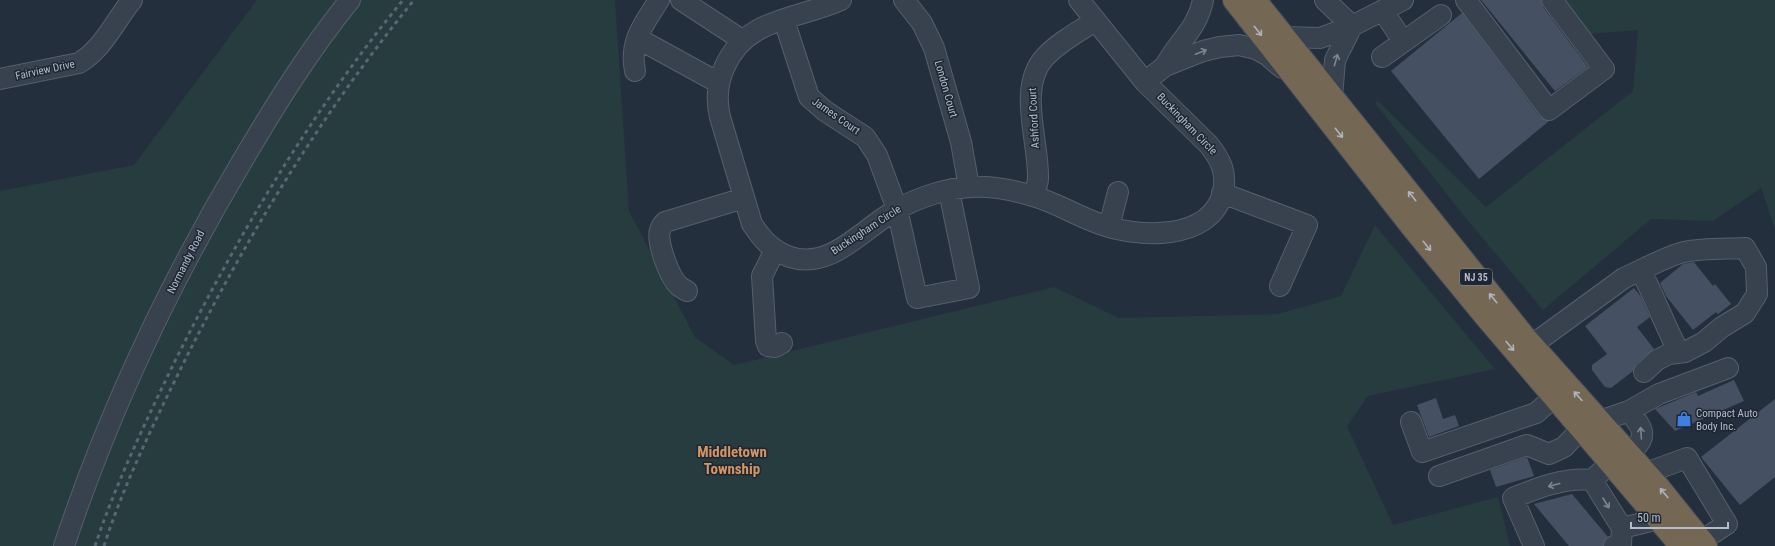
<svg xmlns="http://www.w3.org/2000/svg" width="1775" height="546" viewBox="0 0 1775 546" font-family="'Roboto Condensed',sans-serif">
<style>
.green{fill:#263c3f}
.building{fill:#455162}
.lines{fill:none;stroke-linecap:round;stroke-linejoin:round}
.minor-casing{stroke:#565f6c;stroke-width:22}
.highway-casing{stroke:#434c59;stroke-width:24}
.minor{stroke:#38414e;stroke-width:20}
.highway{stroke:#746855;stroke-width:22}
.rail{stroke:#5a6575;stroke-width:3;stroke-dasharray:4 4;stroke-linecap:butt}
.oneway{stroke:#aeb4bd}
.oneway2{stroke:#7c8592}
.labels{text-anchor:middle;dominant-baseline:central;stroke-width:3;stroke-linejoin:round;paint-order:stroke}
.shield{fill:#1d2633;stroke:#878f9c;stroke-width:1}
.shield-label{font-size:10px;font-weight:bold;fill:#b4bcc9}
.street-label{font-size:11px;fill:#b4bcc9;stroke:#1d2633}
.poi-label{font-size:11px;fill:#b4bcc9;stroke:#1d2633;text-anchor:start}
.district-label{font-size:15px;font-weight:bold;fill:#d59563;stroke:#1d2633}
</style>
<rect width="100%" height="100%" fill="#242f3e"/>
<path class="green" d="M257 0H615L629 211 695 337 734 365 1054 287 1119 318 1278 314 1341 296 1375 225 1495 369 1368 396 1347 426 1393 525 1498 497 1510 546H0V191L134 165Z
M1562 0H1775V229L1761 188 1713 221 1651 219 1543 310 1464 216 1375 103 1378 101 1486 207 1633 91 1638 30 1588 34Z"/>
<path class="building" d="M1481 0H1541L1543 7 1588 67 1555 91Z
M1462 13 1540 117 1549 121 1479 179 1391 71Z
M1694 262 1713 286 1715 284 1731 304 1718 314 1716 312 1693 330 1666 296 1660 283 1683 264Z
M1634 288 1641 297 1650 317 1637 327 1654 349 1636 364 1633 371 1611 388 1605 387 1592 370V365L1607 354 1585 326Z
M1734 380 1744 401 1675 431 1655 409 1696 392 1698 396Z
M1436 398 1443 419 1455 415 1459 426 1429 437 1417 405Z
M1775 399V477L1740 505 1701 457Z
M1527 457 1534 476 1496 487 1490 470Z
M1572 494 1608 537 1603 546H1569L1534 504Z"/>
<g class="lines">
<g class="minor-casing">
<path id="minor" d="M681 0 742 40
M841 0C797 20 747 17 725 66 717 83 716 100 720 117L752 224C762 239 772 251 790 257 832 270 863 228 896 210 917 198 946 188 971 187 992 186 1013 190 1033 196 1057 203 1077 216 1100 224 1136 238 1211 242 1223 192 1227 173 1221 160 1209 145L1145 82 1079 0
M904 0 922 23 934 48 961 142 969 187
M1325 0 1352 26
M1466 0 1549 110 1604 69 1552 0
M1383 11 1403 41
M784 20 809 97 825 111 865 137 877 155 897 209 917 298 969 288 949 191
M1285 37 1320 38 1352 26 1403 0
M637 38 719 83
M1382 57 1441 15
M1165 66C1178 41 1197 30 1203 0
M635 71C629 41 644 24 659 0
M0 79 79 63C103 49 115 21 132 0
M1145 82 1165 66 1203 51 1220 47 1239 45 1256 49 1267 55 1282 68
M1332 97 1335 60 1352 26
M1222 193 1307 225 1280 286
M1034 196C1035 190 1038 184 1038 178 1039 141 1017 87 1045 57 1059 42 1078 32 1095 21
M1109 227 1118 192
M775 250 762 276 766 341 768 346 775 347 782 343
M1641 271C1655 298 1665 326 1679 352
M687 291C685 290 682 288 679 286 670 278 656 242 660 230 661 227 663 224 665 222L744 198
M1532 345 1624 278C1640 271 1669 255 1684 252 1704 248 1725 249 1745 248L1756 267 1757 294 1745 313 1722 327 1704 342 1685 352 1669 354 1657 360 1644 372
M1629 411C1644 430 1649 436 1629 454
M1600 421 1629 411 1659 394 1728 368
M1411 422 1422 452 1536 413 1554 397
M1602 471 1592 480 1622 528 1659 519
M1646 473 1687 458 1727 524 1701 541
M1439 476 1527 445 1549 454 1564 447 1581 429
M64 546C109 410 171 280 244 158 276 104 310 49 350 0
M1534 546 1513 498C1537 488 1565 477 1592 480
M1614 546 1621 544 1622 528"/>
</g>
<g class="highway-casing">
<path id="highway" d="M1234 0 1412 227 1485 316 1681 546
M1255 0 1524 336 1657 485 1706 546"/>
</g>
<use href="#minor" class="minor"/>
<use href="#highway" class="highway"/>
<path class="rail" d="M95 546C116 483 145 423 174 363 238 235 312 111 403 0
M104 546C124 484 153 425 182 366 247 236 322 113 414 0"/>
</g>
<defs><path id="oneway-shaft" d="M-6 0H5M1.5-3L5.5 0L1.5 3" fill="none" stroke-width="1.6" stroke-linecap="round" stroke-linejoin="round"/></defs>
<g class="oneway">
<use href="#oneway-shaft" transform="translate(1258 31) rotate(52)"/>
<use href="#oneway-shaft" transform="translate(1339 133) rotate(52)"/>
<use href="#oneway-shaft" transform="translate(1412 196) rotate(-129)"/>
<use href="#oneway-shaft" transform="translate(1427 246) rotate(51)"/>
<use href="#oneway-shaft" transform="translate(1493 298) rotate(-129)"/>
<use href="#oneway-shaft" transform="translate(1510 346) rotate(49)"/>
<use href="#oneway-shaft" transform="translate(1578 396) rotate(-132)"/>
<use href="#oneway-shaft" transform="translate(1664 493) rotate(-130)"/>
</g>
<g class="oneway2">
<use href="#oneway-shaft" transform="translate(1201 52) rotate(-21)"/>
<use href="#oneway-shaft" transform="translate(1336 60) rotate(-74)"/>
<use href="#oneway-shaft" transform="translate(1641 433) rotate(-94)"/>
<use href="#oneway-shaft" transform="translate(1554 485) rotate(165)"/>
<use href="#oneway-shaft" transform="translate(1606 503) rotate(58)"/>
</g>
<defs>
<g id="shop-bare" transform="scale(1.2)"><path d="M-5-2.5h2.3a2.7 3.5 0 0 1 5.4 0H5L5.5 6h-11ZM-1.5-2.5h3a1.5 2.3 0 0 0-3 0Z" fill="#3f7fe0" stroke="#1d2633" stroke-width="2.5" paint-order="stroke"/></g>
</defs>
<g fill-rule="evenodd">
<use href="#shop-bare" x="1684" y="419"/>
</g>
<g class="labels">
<rect class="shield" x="1460" y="269" width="32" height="16" rx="3"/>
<g class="shield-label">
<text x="1476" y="277">NJ 35</text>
</g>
<g class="street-label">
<text transform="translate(45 70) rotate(-12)">Fairview Drive</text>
<text transform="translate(946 89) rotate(74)">London Court</text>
<text transform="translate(836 116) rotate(35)">James Court</text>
<text transform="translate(1034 118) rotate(-93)">Ashford Court</text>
<text transform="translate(1187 124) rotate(46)">Buckingham Circle</text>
<text transform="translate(866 230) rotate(-33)">Buckingham Circle</text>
<text transform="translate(186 262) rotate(-63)">Normandy Road</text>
</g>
<g class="poi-label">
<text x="1696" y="413">Compact Auto<tspan x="1696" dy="13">Body Inc.</tspan></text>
</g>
<g class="district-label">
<text x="732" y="452">Middletown<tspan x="732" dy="17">Township</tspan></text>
</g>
</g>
<path d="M1631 522v6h97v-6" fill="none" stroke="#b4bcc9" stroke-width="2"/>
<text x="1637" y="522" font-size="12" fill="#b4bcc9" stroke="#1d2633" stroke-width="3" paint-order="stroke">50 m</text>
</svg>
